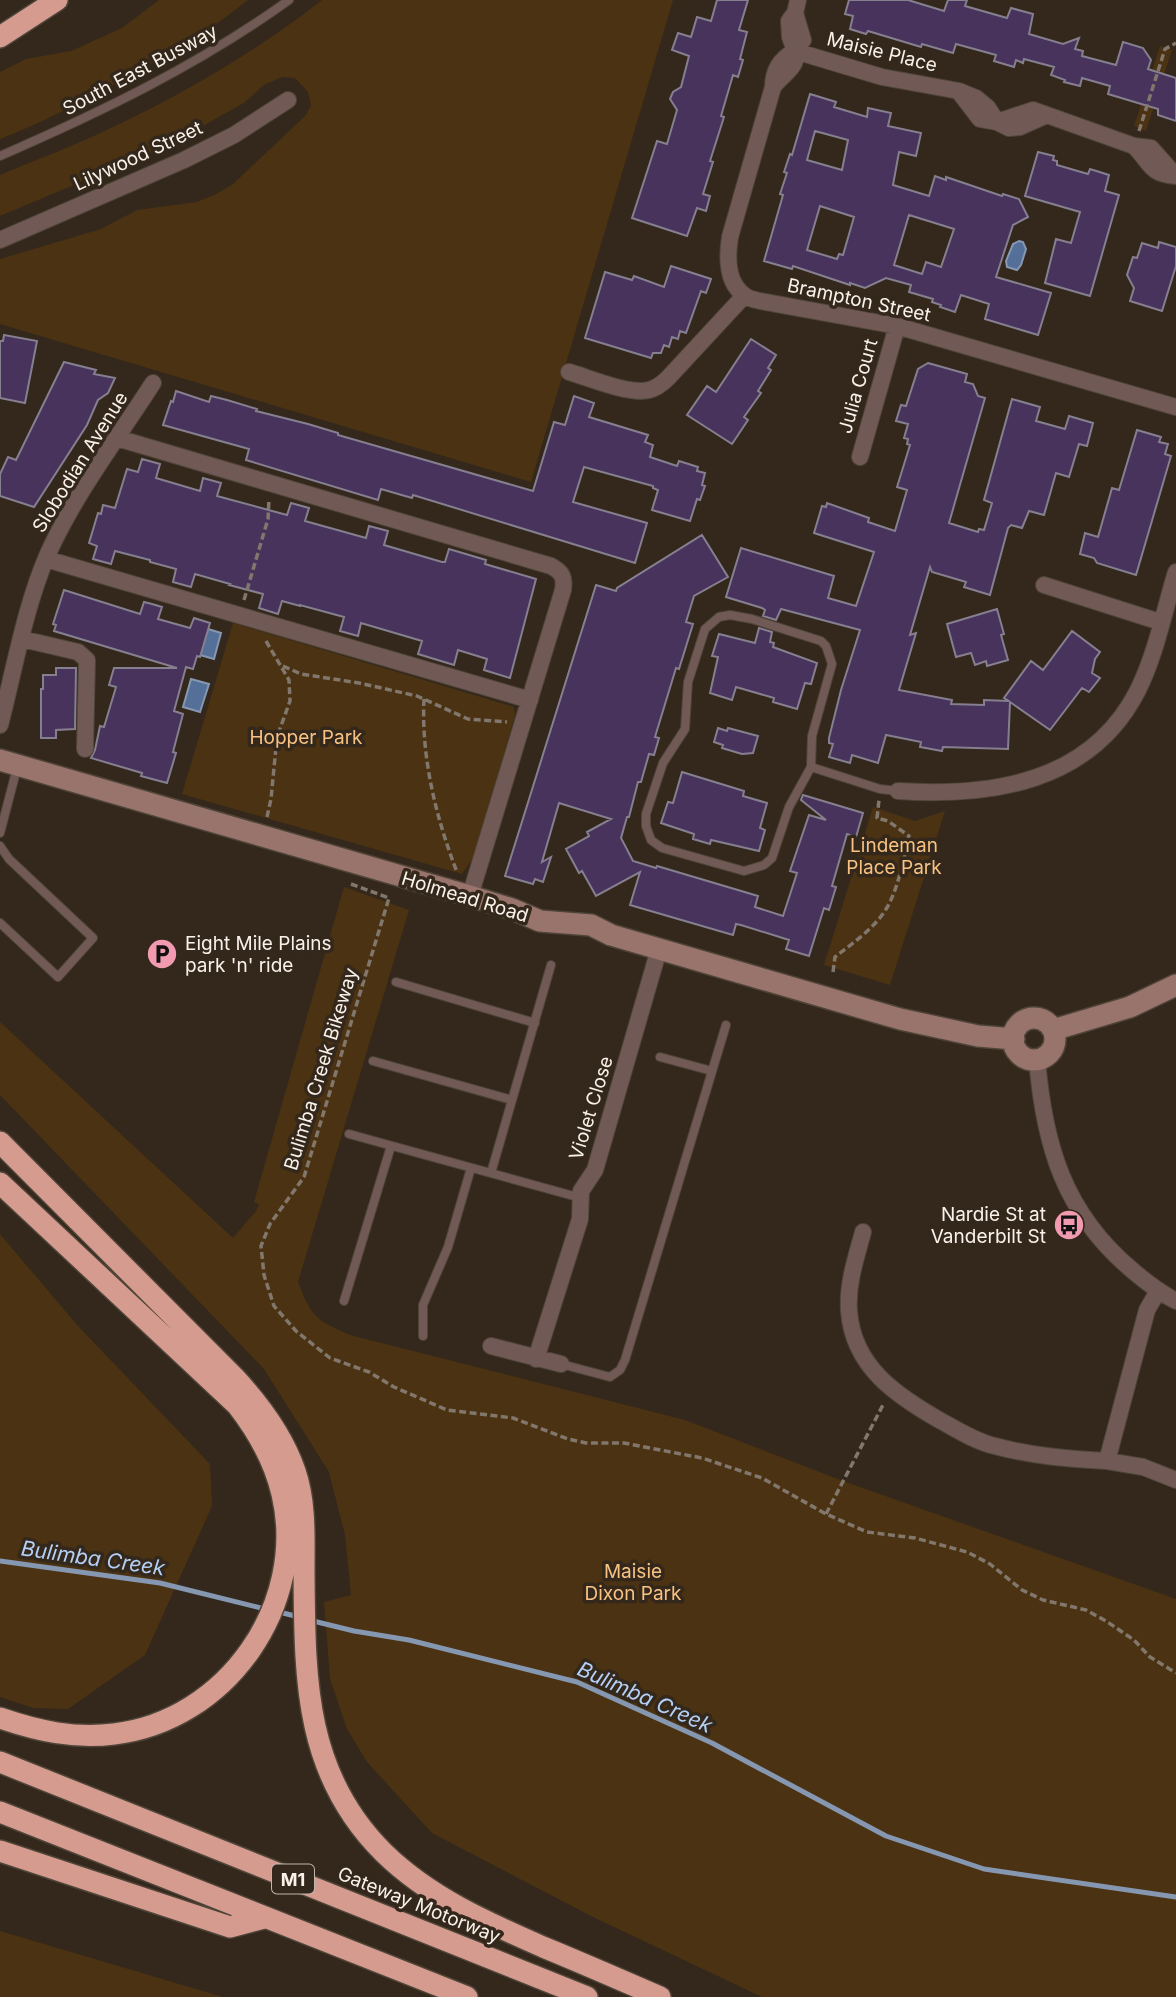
<svg xmlns="http://www.w3.org/2000/svg" width="1176" height="1997" viewBox="0 0 1176 1997" font-family="Inter,sans-serif">
<style>
.green{fill:#4b3212}
.water{fill:#547098;stroke:#8697b1;stroke-width:2}
.lines{fill:none;stroke-linecap:round;stroke-linejoin:round}
.stream{stroke:#8697b1;stroke-width:5}
.building{fill:#47335b;stroke:#867f90;stroke-width:2;fill-rule:evenodd}
.lane-casing{stroke:#4f4438;stroke-width:10}
.street-casing{stroke:#4f4438;stroke-width:18}
.secondary-casing{stroke:#4f4438;stroke-width:24}
.highway-casing{stroke:#4f4438;stroke-width:24}
.path{stroke:#81776c;stroke-width:3.5;stroke-dasharray:7 3.5;stroke-linecap:butt}
.lane{stroke:#715a55;stroke-width:8}
.street{stroke:#715a55;stroke-width:16}
.secondary{stroke:#99746c;stroke-width:21}
.highway{stroke:#d49b8e;stroke-width:21}
.labels{text-anchor:middle;dominant-baseline:central;stroke-width:7;stroke-linejoin:round;paint-order:stroke}
.shield{fill:#33281b;stroke:#beb5ac;stroke-width:2}
.shield-label{font-size:18px;font-weight:bold;fill:#faf2ea}
.street-label{font-size:19px;fill:#faf2ea;stroke:#33281b}
.park-label{font-size:19px;fill:#f8c283;stroke:#33281b}
.poi-label{font-size:19px;fill:#faf2ea;stroke:#33281b;text-anchor:start}
.water-label{font-size:21px;font-style:italic;fill:#b5d0f6;stroke:#33281b}
</style>
<rect width="100%" height="100%" fill="#33281b"/>
<path class="green" d="M159 0H248C210 31 169 54 126 78 84 101 44 122 0 139V72L26 59 71 51 122 28Z
M322 0H673L531 482 0 324V259L101 229 137 210 197 202 216 194 233 184 305 116 311 106 308 92 295 78 282 77 264 85 244 103 165 147 0 216V175C38 159 76 145 113 127 187 92 258 50 322 0Z
M1160 46 1172 50 1146 131 1134 126Z
M233 623 514 707 515 715 474 857 462 874 182 794Z
M873 807 915 821 945 811 890 985 824 965Z
M344 887 409 910 298 1282C312 1318 316 1320 350 1335L685 1420 843 1481 1176 1599V1997H762L595 1918 432 1833 367 1762 347 1729 330 1679 324 1602 351 1595 345 1535 329 1472 264 1369 0 1095V1022L233 1238 256 1211 259 1204 254 1202Z
M0 1234 78 1326 210 1464 212 1506 145 1655 68 1709 33 1708 0 1697Z
M0 1931 223 1997H0Z"/>
<path class="water" d="M1019 241 1023 242 1026 249 1021 265 1017 270 1007 267 1006 261 1013 244Z
M208 629 221 633 214 659 200 655Z
M191 679 209 684 200 712 183 707Z"/>
<g class="lines">
<path class="stream" d="M0 1561 160 1583 265 1609
M275 1611 299 1617
M309 1620 354 1631 409 1640 577 1682 712 1743 886 1836 984 1869 1176 1897"/>
</g>
<path class="building" d="M717 0H748L739 30 747 32 740 59 743 60 738 77 733 75 721 116 724 117 710 161 713 162 703 194 710 196 706 211 697 208 687 236 632 218 657 141 667 144 677 110 670 99 673 92 681 87 689 56 672 50 678 33 691 37 697 17 711 21Z
M849 0H908L944 11 948 0H967L965 6 1007 18 1011 8 1033 14 1029 34 1063 44 1079 38 1075 49 1083 51 1082 56 1116 65 1123 42 1143 48 1151 60 1148 69 1176 78V121L1158 115V109L1108 94 1110 86 1082 78 1080 86 1064 82 1065 80 1051 75 1054 67 1024 59 1023 63 1016 60 1014 67 994 61 996 55 956 44 953 53 922 44 921 47 868 31 866 34 850 29 853 16 845 14Z
M810 94 836 102 834 107 867 117 868 108 891 113 888 126 921 133 916 156 899 152 893 185 929 196 935 176 946 180V177L1002 196 1003 194 1019 199 1028 217 1013 225 996 277 1051 293 1038 335 985 319 989 304 961 295 955 312 940 307 941 305 932 302 933 299 909 292 911 285 886 278 865 288 850 283V285L793 266 792 269 764 261 783 195 780 194 787 173 784 172 790 154 792 155ZM815 131 848 140 842 170 807 160ZM820 206 854 217 843 255 839 254 837 259 807 250ZM909 215 954 229 941 267 926 262 922 274 894 265Z
M1038 152 1054 156 1053 160 1057 161V165L1088 174 1090 169 1109 175 1105 191 1119 195 1090 296 1045 283 1056 239 1071 243 1080 212 1025 196Z
M1159 242 1176 247V266L1162 311 1130 301 1134 288 1127 275 1133 257 1137 258 1142 243 1158 248Z
M671 266 711 279 706 293 701 291 686 333 680 331 678 339 672 337 669 347 664 345 661 353H653L651 358 585 338 605 272 632 280 634 276 664 287Z
M4 335 37 341 25 403 0 398V341H3Z
M751 339 776 355 768 368 771 370 758 391 761 393 744 417 748 420 732 444 687 415 707 386 716 392Z
M64 362 96 370 94 374 115 378 108 393 98 400 87 425 34 507 0 496V474L8 457 16 460Z
M928 363 967 374 965 382 973 384 978 396 985 398 949 523 978 532 979 529 984 530 992 503 984 500 1012 399 1040 407 1036 421 1065 429 1069 416 1093 423 1087 446 1079 444 1069 477 1056 473 1044 515 1029 511 1022 528 1011 525 1008 528 990 595 964 587 966 582 932 572 930 567 910 635 916 633 899 690 952 700 951 704 984 705V700L1009 701 1004 698 1031 661 1043 670 1072 631 1100 652 1095 659 1092 673 1100 678 1089 692 1082 688 1050 730 1010 702 1008 749 943 747 942 751 920 747 921 742 886 735 878 763 852 755 850 763 829 757 833 744 829 743V738L841 690 860 630 781 609 776 620 763 616 765 610 762 608 726 597 741 548 834 576 828 598 856 606 874 552 814 533 822 506 826 507 827 503 869 518 868 522 895 531 907 490 897 487 910 445 907 444 908 439 904 438 908 424 896 421 901 405 906 406 918 369Z
M176 391 209 402 211 396 227 400 257 409 256 411 308 424 338 433V435L533 491 554 422 565 425 574 396 594 403 589 417 648 435 645 442 653 445 650 457 677 466 679 461 698 467 697 471 705 473 702 485 705 486 700 500 697 499 690 521 652 510 658 490 653 488V486L584 467 573 502 647 523 635 563 413 495 412 498 381 489 378 500 246 460 249 449 163 425 171 401 173 402Z
M1137 430 1161 437 1159 442 1168 444 1165 454 1171 456 1136 575 1097 563 1094 558 1080 554 1085 533 1098 537 1112 488 1119 490Z
M142 459 160 464 156 478 200 491 203 478 221 483 217 496 287 515 291 503 309 508 305 521 366 538 369 526 388 531 384 545 442 562H445L449 549 486 560 485 564 536 579 510 678 484 670 487 659 458 650 454 665 418 654 422 641 361 623 358 636 340 631 344 617 300 605V606L282 601 278 614 259 608 263 594 229 585 230 584 195 574 191 587 173 582 176 569 150 562V560L115 551 111 564 93 559 97 546 89 543 98 513 101 514 103 505 115 508 127 469 138 472Z
M702 535 728 577 694 596 686 622 693 624 679 669 676 668 655 737 659 738 654 755 649 754 641 782H638L629 817H627L621 838 633 861 656 868 657 866 758 896 755 907 783 916 797 873 790 871 809 815 826 820 801 800 803 795 863 813 856 837 847 834 832 886 836 887 829 910 824 908 809 956 786 949 789 940 741 925 736 924 733 935 630 905 640 872 596 896 582 871 579 873 566 849 589 836 587 832 611 819 559 803 542 862 551 857 543 882 535 879 533 884 505 876 596 585 616 591 617 588Z
M64 590 140 614 144 602 152 604 162 607 158 619 190 628 194 618 210 623 200 657 197 656 193 669 186 667 174 711 183 714 173 752 176 753 167 783 141 776 142 773 91 758 95 750 100 726 104 727 116 687 109 685 114 668H177L54 631 56 625 53 624Z
M997 609 1004 634 1001 635 1008 660 987 666 986 661 975 665 971 653 956 657 947 624Z
M759 628 772 632 770 642 774 643 773 647 817 663 811 684 805 683 797 709 773 702 774 698 736 687 732 700 710 693 718 657 712 656 719 634 755 643Z
M56 668H76L75 729 56 730V738H41V689H43V675H56Z
M718 728 727 731 728 728 758 736 753 753 742 754 722 748 723 745 714 742Z
M682 772 744 791 743 796 767 803 760 828 765 830 759 851 711 840 710 844 693 839 694 834 661 823 668 802 673 803Z"/>
<g class="lines">
<g class="lane-casing">
<path id="lane" d="M0 156C101 112 199 65 289 0
M730 615 752 619 821 641 826 646 832 664 812 736 811 767 789 807 772 858 764 865 744 871 662 848 651 840 646 826V814L663 763 685 729 688 682 705 629 719 617Z
M811 767 880 789 898 791
M0 833 17 768
M0 846 9 859 93 938 58 977 0 923
M396 982 535 1023
M660 1057 712 1071
M373 1061 512 1100
M349 1134 581 1198
M491 1173 551 965
M344 1301 391 1146
M423 1336V1305L448 1247 471 1168
M561 1364 610 1377 620 1370 625 1360 726 1025"/>
</g>
<g class="street-casing">
<path id="street" d="M798 0 795 13 789 21 790 37 795 51C780 59 773 70 773 87L730 237C727 256 726 282 744 295 747 298 755 300 760 301L897 326 1176 407
M795 51 882 77 959 91 976 98 988 108 997 122 1033 110 1134 146 1151 148 1176 176
M773 87C782 74 799 68 795 51L803 40 795 13
M960 93 980 119 997 122 1009 128 1020 127 1047 115
M1134 146C1151 163 1149 174 1176 176
M0 240 184 160 234 135 288 100
M569 372C590 378 629 395 649 390 657 388 663 383 668 378L744 296
M117 438 551 566C562 572 565 577 563 590L470 896
M860 457 897 326
M46 559 530 700
M1044 585 1160 622
M22 639 78 652 87 660 85 749
M0 725C14 671 25 607 47 556 74 495 117 439 153 383
M898 791C991 797 1091 783 1138 690 1156 654 1164 611 1176 572
M1037 1059C1044 1145 1064 1213 1132 1270 1146 1282 1159 1292 1176 1301
M863 1232C856 1258 847 1284 849 1311 853 1367 897 1396 941 1421 958 1430 976 1442 995 1446 1032 1456 1069 1459 1107 1461
M1158 1291 1147 1310 1107 1461 1143 1467 1176 1480
M491 1346 561 1364
M536 1359 580 1219 581 1191 595 1170 659 949"/>
</g>
<g class="secondary-casing">
<path id="secondary" d="M0 760 470 896 512 909 540 921 591 925 611 935 900 1019 978 1036 1014 1039
M1013 1039a21 21 0 1 1 42 0a21 21 0 1 1-42 0Z
M1053 1030 1130 1007 1176 985"/>
</g>
<g class="highway-casing">
<path id="highway" d="M0 37 57 0
M0 1142 235 1378C260 1405 283 1436 295 1471 306 1503 304 1538 304 1571 305 1676 303 1773 384 1853 429 1897 486 1922 543 1947 582 1963 621 1980 660 1997
M0 1183 237 1405C258 1432 274 1460 282 1494 308 1604 227 1721 114 1734 74 1739 38 1731 0 1718
M0 1762 587 1997
M0 1812 467 1997
M0 1851 230 1927 264 1918"/>
</g>
<path class="path" d="M1139 131 1165 49 1176 43
M244 600 268 519 269 499
M266 641 289 680 290 701 277 737 271 799 267 817
M283 666 301 674 359 683 417 696 468 719 507 722
M424 699C421 757 436 818 457 872
M351 884 389 898 304 1177 270 1224 261 1246 264 1275 274 1306 296 1331 330 1358 369 1372 394 1387 447 1410 513 1418 568 1439 586 1443H624L702 1458 762 1478 826 1514 867 1532 915 1538 967 1552 990 1564 1022 1590 1043 1600 1086 1610 1106 1621 1134 1640 1150 1657 1176 1673
M833 972 835 957C854 942 877 927 889 904 899 884 904 858 909 836L888 821 877 818 879 800
M826 1514 884 1403"/>
<use href="#lane" class="lane"/>
<use href="#street" class="street"/>
<use href="#secondary" class="secondary"/>
<use href="#highway" class="highway"/>
</g>
<defs>
<g id="parking-disc" transform="scale(1.575)"><circle r="9.5" fill="#f29ab0" stroke="#33281b"/><path d="M-3.5-5.5H1a3.5 3.5 0 0 1 0 7H-1V5.5H-3.5ZM-1-3.4V-.6H.8a1.4 1.4 0 0 0 0-2.8Z" fill="#111"/></g>
<g id="bus-disc" transform="scale(1.575)"><circle r="9.5" fill="#f29ab0" stroke="#33281b"/><path d="M-5-6H5V4H4V6H2V4H-2V6H-4V4H-5ZM-3.5-4V0h7V-4ZM-3.5 1.2v1.5H-2V1.2ZM2 1.2v1.5H3.5V1.2Z" fill="#111"/></g>
</defs>
<g fill-rule="evenodd">
<use href="#parking-disc" x="162" y="954"/>
<use href="#bus-disc" x="1069" y="1225"/>
</g>
<g class="labels">
<rect class="shield" x="272" y="1864.5" width="42" height="29" rx="5"/>
<g class="shield-label">
<text x="293" y="1879">M1</text>
</g>
<g class="street-label">
<text transform="translate(882 52) rotate(14)">Maisie Place</text>
<text transform="translate(140 70) rotate(-28)">South East Busway</text>
<text transform="translate(138 156) rotate(-25)">Lilywood Street</text>
<text transform="translate(859 300) rotate(12)">Brampton Street</text>
<text transform="translate(858 386) rotate(-74)">Julia Court</text>
<text transform="translate(80 462) rotate(-58)">Slobodian Avenue</text>
<text transform="translate(465 897) rotate(17)">Holmead Road</text>
<text transform="translate(321 1069) rotate(-73)">Bulimba Creek Bikeway</text>
<text transform="translate(591 1108) rotate(-73)">Violet Close</text>
<text transform="translate(419 1905) rotate(22)">Gateway Motorway</text>
</g>
<g class="park-label">
<text x="306" y="737">Hopper Park</text>
<text x="894" y="845">Lindeman<tspan x="894" dy="22">Place Park</tspan></text>
<text x="633" y="1571">Maisie<tspan x="633" dy="22">Dixon Park</tspan></text>
</g>
<g class="poi-label">
<text x="185" y="943">Eight Mile Plains<tspan x="185" dy="22">park 'n' ride</tspan></text>
<text x="1046" y="1214" text-anchor="end">Nardie St at<tspan x="1046" dy="22">Vanderbilt St</tspan></text>
</g>
<g class="water-label">
<text transform="translate(93 1558) rotate(8)">Bulimba Creek</text>
<text transform="translate(645 1697) rotate(24)">Bulimba Creek</text>
</g>
</g>
</svg>
